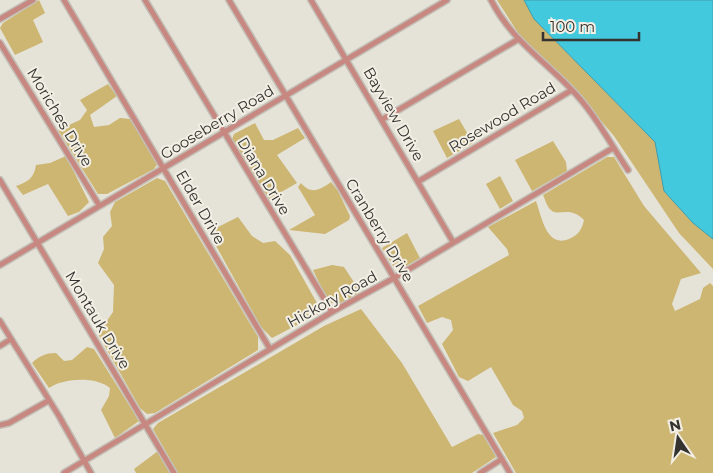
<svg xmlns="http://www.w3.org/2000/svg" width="713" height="473" viewBox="0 0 713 473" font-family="Montserrat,sans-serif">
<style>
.green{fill:#cdb672}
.water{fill:#43c9de;stroke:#3e9caa}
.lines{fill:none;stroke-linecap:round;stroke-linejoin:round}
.minor-casing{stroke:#c2bfb6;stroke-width:8}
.minor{stroke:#c88882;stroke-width:5}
.labels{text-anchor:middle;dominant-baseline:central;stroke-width:4;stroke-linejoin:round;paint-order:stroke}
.street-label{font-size:15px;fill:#34332f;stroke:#f3efe5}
</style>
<rect width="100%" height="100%" fill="#e5e2d8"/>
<path class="green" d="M39 0 45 13 33 20 43 42 15 55 0 28 3 23Z
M497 0H524L534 19 655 142 664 191 693 223 713 239V269L679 233 614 136 564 78 522 39Z
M108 84 117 96 90 115 94 127 109 125 120 118 130 119 158 163 154 169 107 194H98L58 130 80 120 87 110 80 100Z
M459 119 473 143 447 158 433 131Z
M255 123 264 140H273L298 128 305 138 277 155 297 183 269 199 232 139 234 134Z
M553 141 566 162 567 171 532 191 515 160Z
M66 156 89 202 79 212 68 216 48 184 23 195 16 186C28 182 34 178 36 165L50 163Z
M607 157H614L644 206 701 273 681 279 672 304 675 311 700 299 703 288 710 283 713 286V473H516L493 433 517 425 524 418 522 411 513 405 491 367 468 381 459 377 442 344 453 330 451 320 442 317 427 323 418 306 509 255 507 249 488 227 536 201C542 218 547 250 571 238 579 234 582 229 584 220 570 205 557 217 551 210 547 207 545 199 543 195Z
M500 176 513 201 500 209 486 184Z
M157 178 165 181 258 337V350L155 413 147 414 140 408 98 334 113 312 114 285 98 263 104 249 103 237 112 226 110 212 115 202Z
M331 182 338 191 350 216 349 220 325 234 289 230 315 215 298 187 301 183C311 195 320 190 331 182Z
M238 217 252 236 263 243 275 241 290 255 322 312 272 338 261 327 215 244 216 228Z
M407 233 420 258 401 269H395L382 248Z
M332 265 344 267 361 293 340 303H331L328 301 313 270Z
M361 309 402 363 452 447 478 434 483 435 496 457 472 473H178L153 429 158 423 324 326Z
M87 347 94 349 139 421 115 438 101 410 109 396 110 388C96 376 63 378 49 388L32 363C39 356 46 353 56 353L64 361 72 360Z
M158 451 171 473H136L134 469Z"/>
<path class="water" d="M524 0H713V239L693 223 664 191 655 142 534 19Z"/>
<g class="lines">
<g class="minor-casing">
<path id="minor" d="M64 0 270 349
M145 0 332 312
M229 0 510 473
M311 0 453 242
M491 0C511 39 541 58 570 88 594 112 610 143 628 170
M0 19 33 0
M0 43 99 205
M383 119 517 40
M0 180 174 473
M419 181 572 90
M0 265 447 0
M0 321 59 416 91 473
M0 346 11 339
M0 425 9 423 48 401
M64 473 332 312 394 278 613 148
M480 473 502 459"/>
</g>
<use href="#minor" class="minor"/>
</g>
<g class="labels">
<g class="street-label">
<text transform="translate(394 114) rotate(60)">Bayview Drive</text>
<text transform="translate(60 117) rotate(59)">Moriches Drive</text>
<text transform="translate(502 117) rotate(-31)">Rosewood Road</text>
<text transform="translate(217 122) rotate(-31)">Gooseberry Road</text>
<text transform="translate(264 176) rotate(59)">Diana Drive</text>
<text transform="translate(201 207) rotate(60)">Elder Drive</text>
<text transform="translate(380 230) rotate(59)">Cranberry Drive</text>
<text transform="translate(332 299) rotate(-29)">Hickory Road</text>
<text transform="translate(98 320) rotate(59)">Montauk Drive</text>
</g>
</g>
<g transform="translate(678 438) rotate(347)" stroke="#f3efe5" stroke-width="4" paint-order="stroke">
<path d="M0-4L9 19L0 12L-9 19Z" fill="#34332f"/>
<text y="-8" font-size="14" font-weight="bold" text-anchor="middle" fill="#34332f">N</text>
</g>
<path d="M543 32v8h96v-8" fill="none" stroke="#34332f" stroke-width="2.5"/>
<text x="550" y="32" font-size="15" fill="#34332f" stroke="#f3efe5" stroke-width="4" paint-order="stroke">100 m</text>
</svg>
